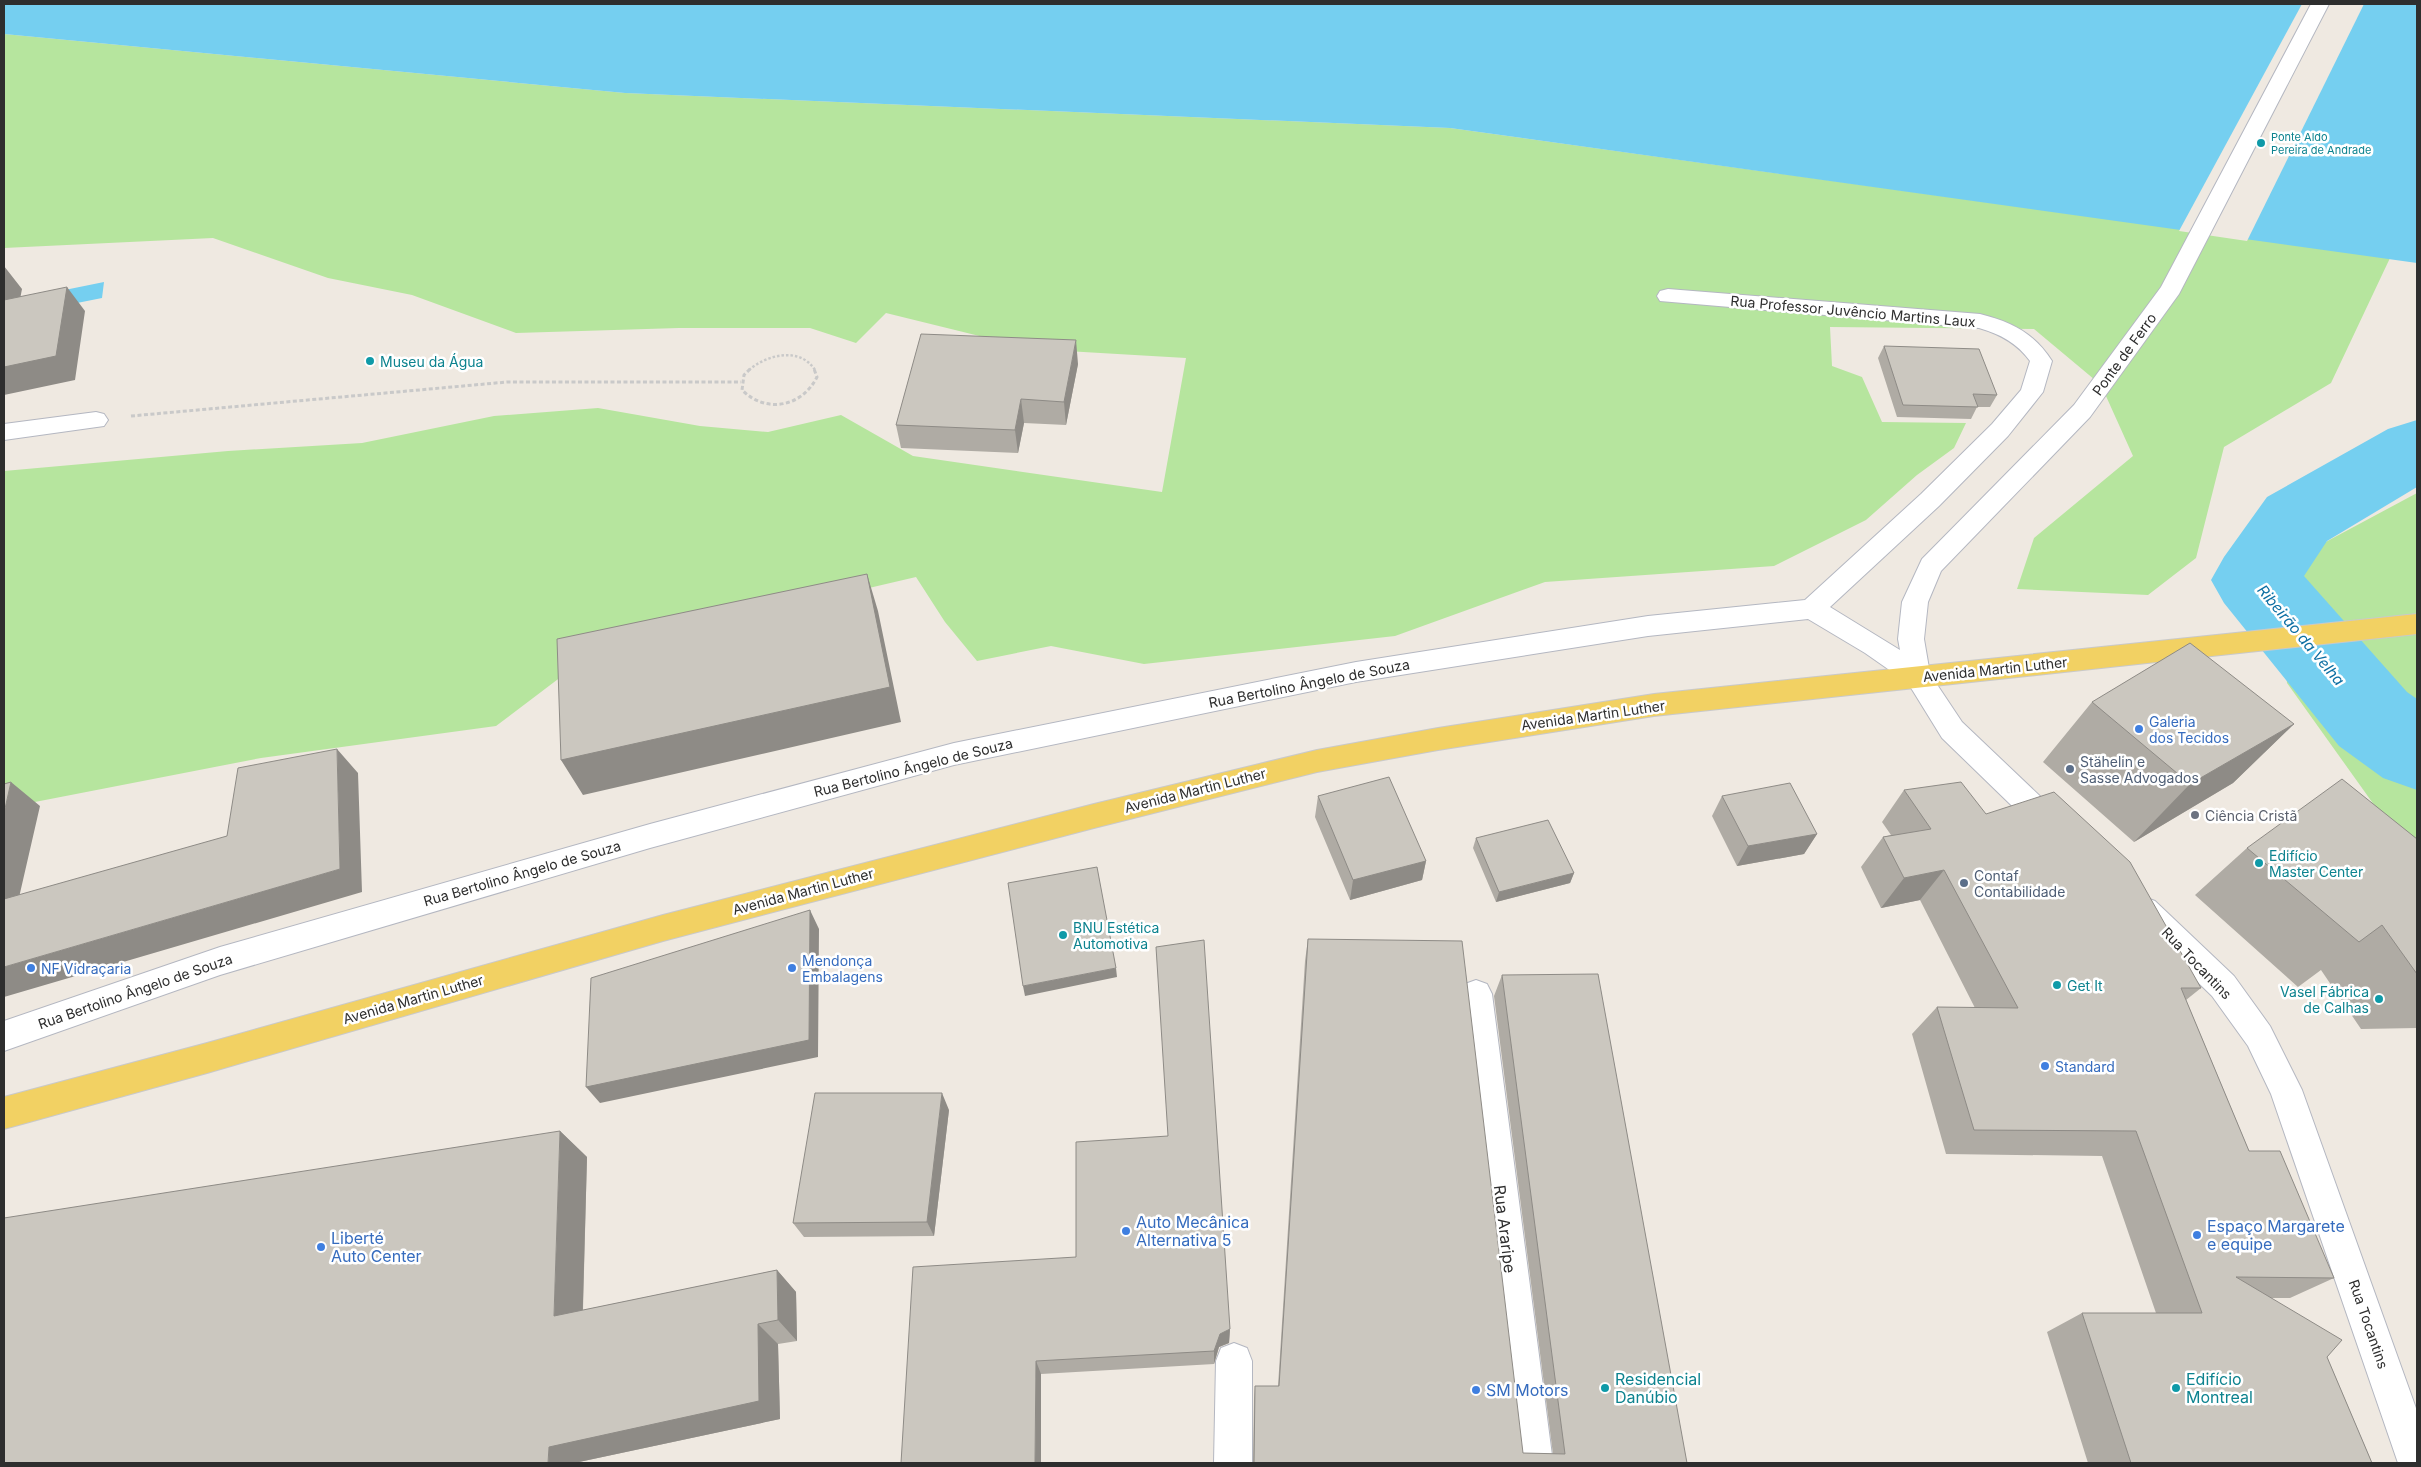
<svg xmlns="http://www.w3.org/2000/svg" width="2421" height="1467" viewBox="0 0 2421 1467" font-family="Inter,sans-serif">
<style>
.green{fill:#b6e59e}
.water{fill:#75cff0}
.pier{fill:#efe9e1}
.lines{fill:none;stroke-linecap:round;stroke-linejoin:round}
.river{fill:#75cff0;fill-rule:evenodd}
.minor-casing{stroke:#b4b7c1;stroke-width:2}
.major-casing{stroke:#c9c9c9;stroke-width:2}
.path-far1{stroke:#c9c9c9;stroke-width:2.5;stroke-dasharray:2.5 2;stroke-linecap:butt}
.path{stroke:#c9c9c9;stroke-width:3;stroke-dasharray:4 2.5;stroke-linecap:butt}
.minor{fill:#fff;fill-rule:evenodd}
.major{fill:#f2d163;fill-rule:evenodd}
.wall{fill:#afaba4}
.shaded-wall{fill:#8e8b86}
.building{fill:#cbc7bf;stroke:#8e8b86}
.culture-dot{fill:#0f9aa8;stroke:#fff;stroke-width:2}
.shop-dot{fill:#3f7fe0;stroke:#fff;stroke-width:2}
.service-dot{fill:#5c6f8a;stroke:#fff;stroke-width:2}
.worship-dot{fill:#6b7280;stroke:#fff;stroke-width:2}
.labels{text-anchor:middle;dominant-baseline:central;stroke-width:5;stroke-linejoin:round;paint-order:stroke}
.far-culture-label{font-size:11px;fill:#0d838f;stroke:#fff;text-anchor:start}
.street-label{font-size:14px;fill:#2e2e2e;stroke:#fff}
.culture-label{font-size:14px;fill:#0d838f;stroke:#fff;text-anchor:start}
.shop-label{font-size:14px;fill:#366cbe;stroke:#fff;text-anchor:start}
.service-label{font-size:14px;fill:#4e5e75;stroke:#fff;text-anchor:start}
.worship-label{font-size:14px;fill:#5b616d;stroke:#fff;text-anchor:start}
.water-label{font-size:15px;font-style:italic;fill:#0d6fa3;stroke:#fff}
.near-shop-label{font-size:16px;fill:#366cbe;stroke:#fff;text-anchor:start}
.near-street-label{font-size:16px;fill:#2e2e2e;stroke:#fff}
.near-culture-label{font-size:16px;fill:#0d838f;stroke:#fff;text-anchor:start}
</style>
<rect width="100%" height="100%" fill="#efe9e1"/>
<path class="green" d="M4 34 625 93 1450 128 2390 258 2331 383 2224 447 2196 558 2148 595 2017 589 2034 538 2133 456 2101 385 2034 329 1830 327 1832 366 1862 377 1882 422 1966 423 1954 448 1917 475 1866 520 1774 566 1545 582 1395 636 1144 664 1051 646 977 661 945 622 916 577 754 615 607 642 496 726 261 758 4 808V471L228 451 362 443 494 416 598 408 700 426 768 432 841 415 913 456 1162 492 1186 358 1032 349 886 313 856 343 810 328H679L516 333 412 295 328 278 213 238 4 248Z
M2417 493V865L2287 683 2279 567Z"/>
<path class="water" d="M4 4H2417V263L1450 128 625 93 4 34Z
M104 282 102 298 37 311 40 295Z"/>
<path class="pier" d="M2302 4H2364L2247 241 2179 231Z"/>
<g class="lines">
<path class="river" d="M2417 420V487L2327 541 2304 576 2407 692 2417 699V790L2383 778 2339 746 2224 603 2211 580 2224 557 2267 497 2388 429Z"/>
<g class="minor-casing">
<path id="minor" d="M2311 4H2329L2179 294 2090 417 1941 571 1928 602 1924 639 1930 674 1962 722 2063 818 2067 827 2063 836 2053 839 2043 836 1942 738 1908 683 1865 653 1808 619 1648 636 1356 682 954 765 650 848 220 975 4 1051V1021L220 947 650 824 954 743 1356 662 1648 616 1805 600 1921 494 1992 424 2021 390 2030 361C2017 343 2000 334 1979 328L1660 301 1657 296 1660 291 1668 289 1980 314C2012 322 2034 333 2052 361L2043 392 2008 436 1939 506 1830 607 1900 650 1898 639 1902 602 1922 559 2074 405 2161 287Z
M96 412 104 414 108 420 104 426 4 440V424Z
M2144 897 2155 901 2234 976 2270 1026 2302 1090 2417 1411V1463H2398L2271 1094 2248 1046 2212 996 2133 919 2129 910 2133 901Z
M1476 980 1487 984 1492 994 1553 1463H1515L1460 994 1465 984Z
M1234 1343 1247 1348 1252 1361V1463H1214L1216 1361 1221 1348Z"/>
</g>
<g class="major-casing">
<path id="major" d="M2417 614V634L1654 716 1438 750 1317 772 1094 828 663 941 207 1073 4 1129V1097L207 1043 663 915 1094 804 1317 750 1438 728 1654 694Z"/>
</g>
<path class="path-far1" d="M749 370C766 355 800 346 815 370"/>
<path class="path" d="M750 369 744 375 742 390C766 414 802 407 817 377L814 369
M131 416 507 382H741"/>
<use href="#minor" class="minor"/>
<use href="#major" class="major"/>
</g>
<path class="wall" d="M1884 346 1997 395 1990 407H1977L1971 419 1897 417 1878 358Z
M1078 364 1066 425 1024 423 1018 453 901 448 896 425Z
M2092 702 2294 724 2233 783 2134 842 2043 762Z
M1904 790 1986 814 2201 988 2186 1000 2249 1151 2334 1278 2290 1298H2271L2327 1357 2372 1463H2088L2047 1332 2082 1313H2156L2102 1156 1946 1154 1912 1034 1937 1007 1975 1008 1920 900 1881 908 1861 867 1883 837 1891 835 1882 822Z
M1318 796 1426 861 1422 880 1350 900 1315 817Z
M1722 796 1817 834 1804 854 1737 866 1712 816Z
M1476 838 1574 873 1570 883 1496 902 1473 848Z
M2417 839V1028L2361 1029 2321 970 2298 987 2195 895 2247 848Z
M1308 939 1523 1453 1553 1454 1494 996 1502 975 1687 1463H1253L1254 1398 1255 1386H1278L1305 961Z
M949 1110 934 1236 804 1237 793 1223Z
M560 1131 587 1157 583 1310 777 1270 796 1292 797 1341 778 1344 780 1419 579 1462Z
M1168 1136 1230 1329 1229 1343 1219 1347 1214 1364 1041 1374 901 1463 1076 1257Z"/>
<path class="shaded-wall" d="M4 266 22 289 15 325 4 311Z
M67 287 85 311 75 380 4 395V367Z
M1076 340 1078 364 1066 425 1064 402Z
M1021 399 1024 423 1018 453 1015 430Z
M867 574 878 611 901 722 583 795 561 760Z
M2294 724 2233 783 2134 842 2190 784Z
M337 749 358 773 362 892 4 997V967L340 869Z
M11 782 40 806 12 928 4 921V813Z
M1817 834 1804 854 1737 866 1748 846Z
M1426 861 1422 880 1350 900 1353 880Z
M1944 870 1920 900 1881 908 1904 878Z
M1574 873 1570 883 1496 902 1499 892Z
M810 910 819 929 818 1057 600 1103 586 1087Z
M1116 968 1117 977 1025 996 1023 986Z
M942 1093 949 1110 934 1236 927 1222Z
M560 1131 587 1157 582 1336 554 1316Z
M777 1270 796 1292 797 1341 778 1320Z
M758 1324 778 1344 780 1419 579 1462V1463H548L549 1447Z
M1230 1329 1229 1343 1219 1347 1214 1364V1351L1220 1334Z
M1036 1361 1041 1374V1463H1035Z"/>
<path class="building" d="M67 287 56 356 4 367V300Z
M921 334 1076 340 1064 402 1021 399 1015 430 896 425Z
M1884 346 1979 349 1997 395 1973 394 1978 407 1903 405Z
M867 574 890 687 561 760 557 639Z
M2190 643 2294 724 2190 784 2092 702Z
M337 749 340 869 4 967V899L227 836 238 768Z
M1389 777 1426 861 1353 880 1318 796Z
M2342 779 2417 839V974L2382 925 2359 942 2247 848Z
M11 782 4 813V784Z
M1961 782 1986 814 2054 792 2130 862 2201 988H2181L2249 1151H2280L2334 1278 2236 1277 2342 1340 2327 1357 2372 1463H2131L2082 1313H2202L2136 1131 1974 1130 1937 1007 2018 1008 1944 870 1904 878 1883 837 1931 829 1904 790Z
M1790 783 1817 834 1748 846 1722 796Z
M1548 820 1574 873 1499 892 1476 838Z
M1097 867 1116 968 1023 986 1008 883Z
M810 910 809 1040 586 1087 591 978Z
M1308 939 1462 941 1523 1453 1565 1454 1502 975 1598 974 1687 1463H1254L1255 1386H1279Z
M1204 940 1230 1329 1220 1334 1214 1351 1036 1361 1035 1463H901L913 1267 1076 1257V1142L1168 1136 1156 947Z
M815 1093H942L927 1222 793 1223Z
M560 1131 554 1316 777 1270 778 1320 758 1324 759 1401 549 1447 548 1463H4V1218Z"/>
<g class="culture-dot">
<circle cx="2261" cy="143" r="5"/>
<circle cx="370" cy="361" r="5"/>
<circle cx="2259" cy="863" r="5"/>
<circle cx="1063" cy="935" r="5"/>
<circle cx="2057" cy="985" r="5"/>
<circle cx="2379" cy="999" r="5"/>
<circle cx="1605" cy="1388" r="5"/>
<circle cx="2176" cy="1388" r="5"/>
</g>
<g class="shop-dot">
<circle cx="2139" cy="729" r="5"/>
<circle cx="31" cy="968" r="5"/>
<circle cx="792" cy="968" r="5"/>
<circle cx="2045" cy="1066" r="5"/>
<circle cx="1126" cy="1231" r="5"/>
<circle cx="2197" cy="1235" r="5"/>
<circle cx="321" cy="1247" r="5"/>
<circle cx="1476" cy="1390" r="5"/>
</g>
<g class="service-dot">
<circle cx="2070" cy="769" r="5"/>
<circle cx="1964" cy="883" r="5"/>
</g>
<circle class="worship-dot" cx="2195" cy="815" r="5"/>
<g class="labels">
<g class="far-culture-label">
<text x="2271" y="137">Ponte Aldo<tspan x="2271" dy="13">Pereira de Andrade</tspan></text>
</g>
<g class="street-label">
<text transform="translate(1853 311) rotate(5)">Rua Professor Juvêncio Martins Laux</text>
<text transform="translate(2124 354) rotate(-54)">Ponte de Ferro</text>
<text transform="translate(1995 669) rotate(-6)">Avenida Martin Luther</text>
<text transform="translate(1309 683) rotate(-11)">Rua Bertolino Ângelo de Souza</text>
<text transform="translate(1593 715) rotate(-8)">Avenida Martin Luther</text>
<text transform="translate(913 767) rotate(-14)">Rua Bertolino Ângelo de Souza</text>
<text transform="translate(1195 790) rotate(-14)">Avenida Martin Luther</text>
<text transform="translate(522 873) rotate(-16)">Rua Bertolino Ângelo de Souza</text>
<text transform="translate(803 891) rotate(-15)">Avenida Martin Luther</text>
<text transform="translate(2197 963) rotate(46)">Rua Tocantins</text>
<text transform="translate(135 991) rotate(-19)">Rua Bertolino Ângelo de Souza</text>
<text transform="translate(413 999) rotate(-16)">Avenida Martin Luther</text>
<text transform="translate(2369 1324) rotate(71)">Rua Tocantins</text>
</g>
<g class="culture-label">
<text x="380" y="361">Museu da Água</text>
<text x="2269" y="855">Edifício<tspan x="2269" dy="16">Master Center</tspan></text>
<text x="1073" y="927">BNU Estética<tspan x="1073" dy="16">Automotiva</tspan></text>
<text x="2067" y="985">Get It</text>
<text x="2369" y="991" text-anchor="end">Vasel Fábrica<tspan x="2369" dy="16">de Calhas</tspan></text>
</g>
<g class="shop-label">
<text x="2149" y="721">Galeria<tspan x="2149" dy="16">dos Tecidos</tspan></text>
<text x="802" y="960">Mendonça<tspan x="802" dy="16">Embalagens</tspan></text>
<text x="41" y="968">NF Vidraçaria</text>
<text x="2055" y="1066">Standard</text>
</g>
<g class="service-label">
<text x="2080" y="761">Stähelin e<tspan x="2080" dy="16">Sasse Advogados</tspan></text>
<text x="1974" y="875">Contaf<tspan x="1974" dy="16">Contabilidade</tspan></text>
</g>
<g class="worship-label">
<text x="2205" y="815">Ciência Cristã</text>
</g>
<g class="water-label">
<text transform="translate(2301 635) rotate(50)">Ribeirão da Velha</text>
</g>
<g class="near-shop-label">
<text x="1136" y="1222">Auto Mecânica<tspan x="1136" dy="18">Alternativa 5</tspan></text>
<text x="2207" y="1226">Espaço Margarete<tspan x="2207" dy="18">e equipe</tspan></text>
<text x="331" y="1238">Liberté<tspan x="331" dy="18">Auto Center</tspan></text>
<text x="1486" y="1390">SM Motors</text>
</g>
<g class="near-street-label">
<text transform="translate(1505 1229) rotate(83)">Rua Araripe</text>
</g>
<g class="near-culture-label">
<text x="1615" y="1379">Residencial<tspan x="1615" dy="18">Danúbio</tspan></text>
<text x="2186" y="1379">Edifício<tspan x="2186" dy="18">Montreal</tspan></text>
</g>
</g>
<rect width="2421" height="1467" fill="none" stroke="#2e2e2e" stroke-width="10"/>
</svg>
